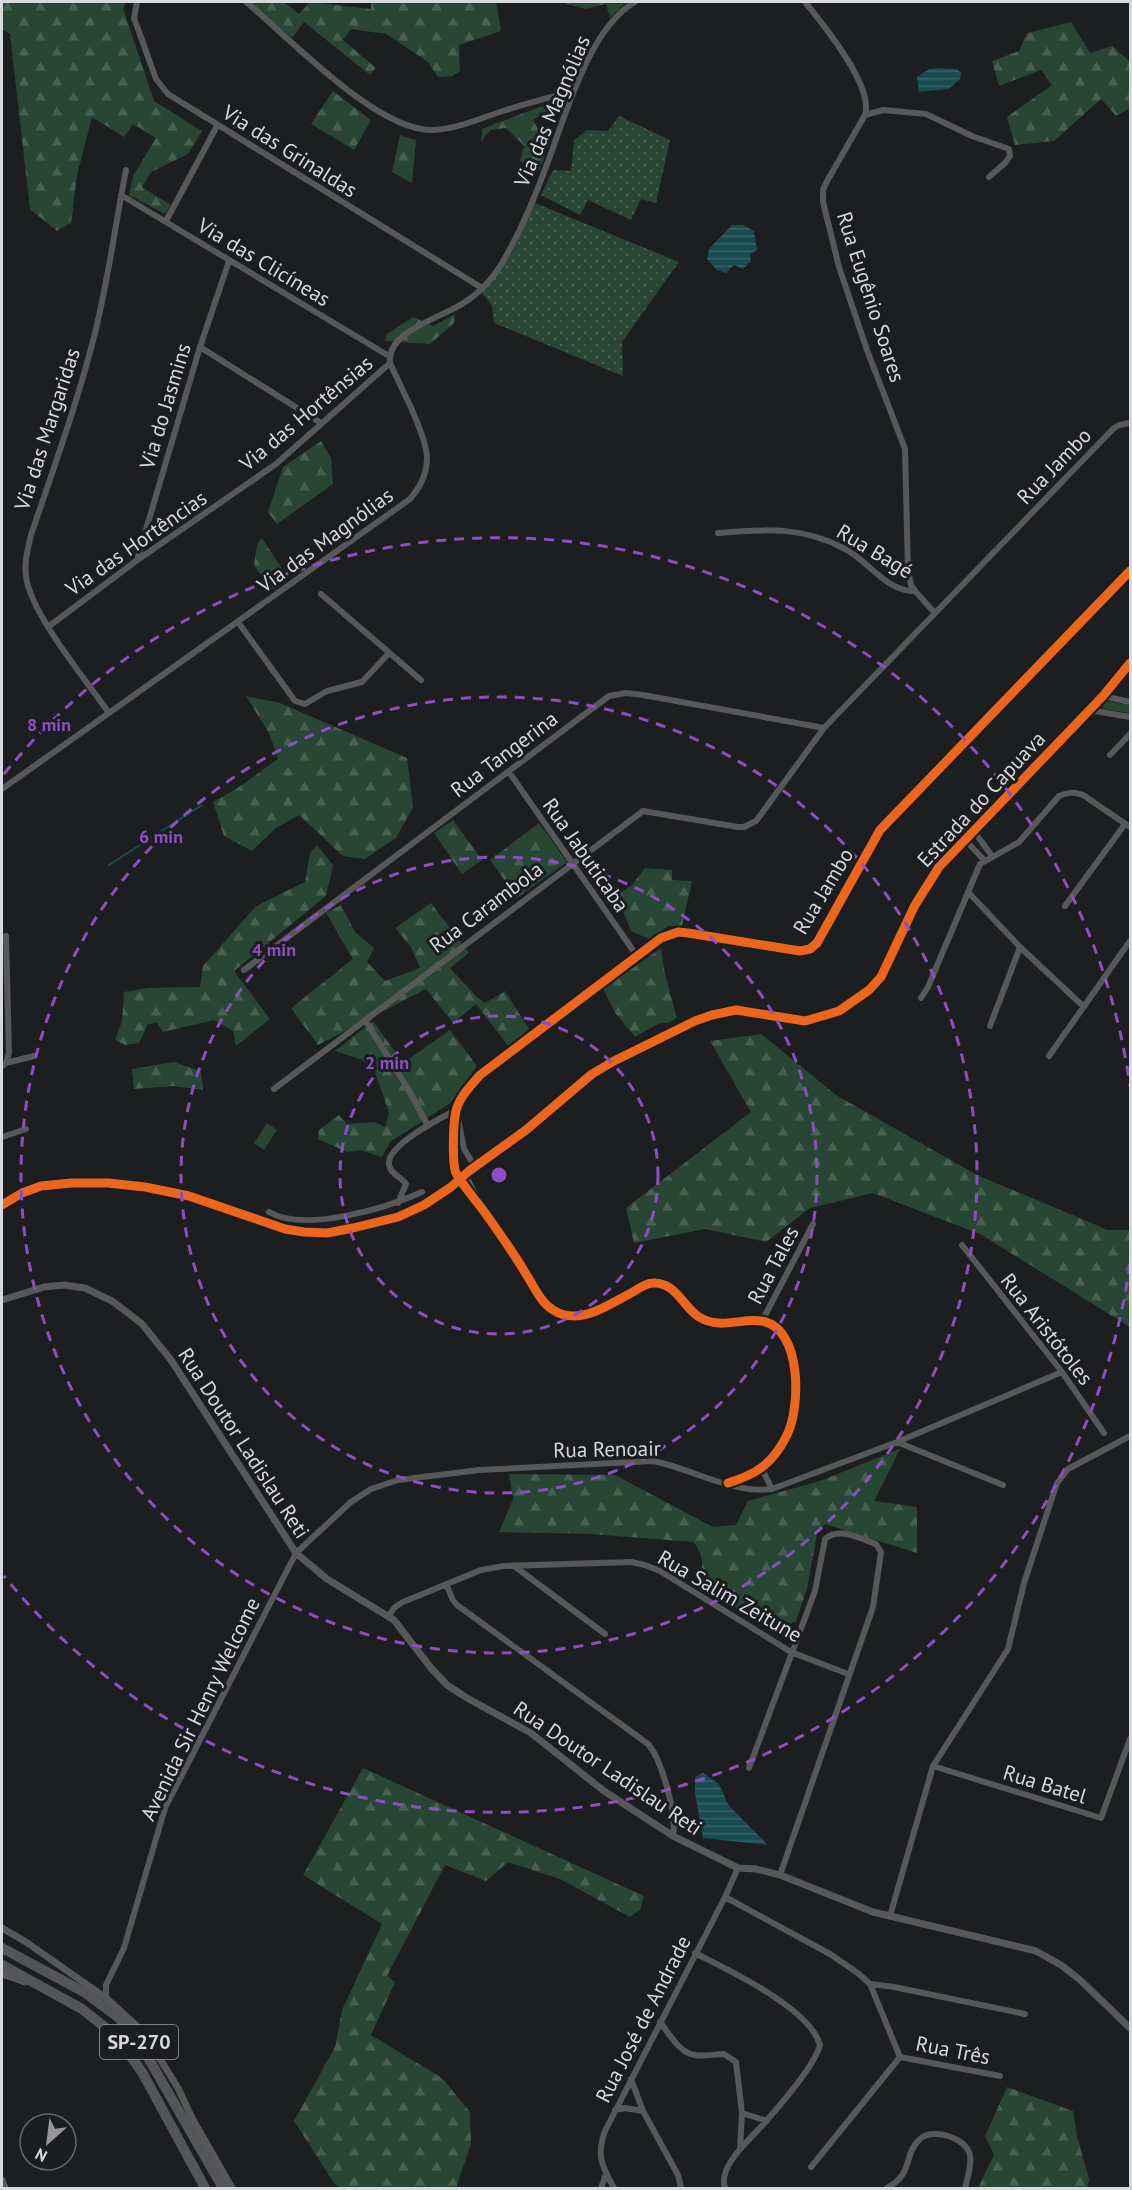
<svg xmlns="http://www.w3.org/2000/svg" width="1132" height="2190" viewBox="0 0 1132 2190" font-family="'PT Sans',sans-serif">
<style>
.grass{fill:#284634}
.forest{fill:url(#forest-firs)}
.garden{fill:url(#garden-dots)}
.water{fill:url(#water-rules)}
.lines{fill:none;stroke-linecap:round;stroke-linejoin:round}
.stream{stroke:#184c50;stroke-width:2}
.minor{stroke:#575859;stroke-width:6}
.tertiary{stroke:#575859;stroke-width:7}
.secondary{stroke:#595a5c;stroke-width:8}
.motorway{stroke:#545557;stroke-width:10}
.cycleway-casing{stroke:#1b1d21;stroke-width:13}
.cycleway{stroke:#eb651d;stroke-width:9}
.ring{fill:none;stroke:#8d4ec5;stroke-width:3;stroke-dasharray:10 8}
.labels{text-anchor:middle;dominant-baseline:central;stroke-width:6;stroke-linejoin:round;paint-order:stroke}
.shield{fill:#1b1d21;stroke:#9fa0a3;stroke-width:1.5}
.shield-label{font-size:20px;font-weight:bold;fill:#d7d8db}
.street-label{font-size:21px;fill:#d7d8db;stroke:#1b1d21}
.centre{fill:#8d4ec5;stroke:#1b1d21;stroke-width:3}
.ring-label{font-size:18px;text-anchor:middle;font-weight:bold;fill:#8d4ec5;stroke:#1b1d21;stroke-width:6;stroke-linejoin:round;paint-order:stroke}
</style>
<defs>
<pattern id="forest-firs" width="22" height="20" patternUnits="userSpaceOnUse" patternTransform="scale(1.5)"><rect width="22" height="20" fill="#284634"/><path d="M5 1l3.5 6h-7zM16 11l3.5 6h-7z" fill="#466051"/></pattern>
<pattern id="garden-dots" width="8" height="8" patternUnits="userSpaceOnUse" patternTransform="scale(1.5)"><rect width="8" height="8" fill="#284634"/><path d="M2 2h.1M6 6h.1" fill="none" stroke="#466051" stroke-width="1.8" stroke-linecap="round"/></pattern>
<pattern id="water-rules" width="6" height="5" patternUnits="userSpaceOnUse" patternTransform="scale(1.5)"><rect width="6" height="5" fill="#184c50"/><path d="M0 2.5h6" fill="none" stroke="#396569"/></pattern>
</defs>
<rect width="100%" height="100%" fill="#1c1e20"/>
<path class="grass" d="M1106 701 1130 705V713L1103 709V705Z
M267 1123 277 1130 264 1150 254 1143Z"/>
<path class="forest" d="M2 2H126L123 8 154 101 202 131 188 154 151 172 142 187 171 205 165 214 129 195 133 176 156 138 133 124 124 137 92 117 77 175 71 223 57 231 30 209 10 34 2 29Z
M248 2H284L299 14 310 2 371 9V2H496L501 31 459 45 460 71 453 76 438 77 428 62 386 34 351 29 343 40 376 68 370 75 304 22 292 38Z
M561 2H560H627L610 18 606 4 585 9Z
M1071 22 1090 53 1112 46 1130 62V108L1116 116 1101 99 1054 141 1015 145 1007 117 1052 85 1041 70 999 86 992 61 1019 51 1027 33Z
M333 91 371 120 354 150 311 124Z
M545 105 550 109 533 120 548 147 539 171 520 161 524 146 506 128 490 130 481 142 482 129Z
M400 135 416 140 412 183 392 172Z
M455 314 454 323 430 344 385 341 387 334 413 317 433 326Z
M321 441 331 458 333 484 277 524 268 512 283 467Z
M262 538 288 578 271 590 254 565 257 544Z
M246 696 280 703 407 758 413 807 396 838 365 859 343 856 299 815 276 828 252 851 224 836 213 802 236 789 278 759 270 735Z
M453 820 482 860 462 874 434 833Z
M539 823 567 862 517 898 490 860Z
M317 845 333 865 326 896 234 971 270 1019 236 1046 233 1031 214 1020 163 1032 157 1023 148 1024 139 1043 125 1045 115 1040 122 1021 124 992 148 988 200 987 203 966 256 906 305 882 310 853Z
M645 868 672 870V880L692 881 682 926H668L649 939 631 931 617 895 632 885Z
M431 903 469 953 450 968 478 998 485 1003 505 991 529 1029 509 1047 476 1004 453 1023 426 989 318 1045 291 1008 353 959 326 913 341 905 355 932 374 948 367 962 385 981 420 968 411 947 395 928Z
M661 948 665 974 677 1018 670 1022 658 1024 635 1037 616 1014 603 989Z
M373 1021 403 1063 450 1030 477 1066 449 1104 390 1142 382 1157 360 1150 347 1152 318 1139 319 1130 339 1115 347 1124 375 1122 385 1127 389 1113 375 1072 363 1060 335 1051Z
M761 1034 836 1095 977 1175 1108 1230H1130V1327L980 1234 873 1193 810 1208 766 1242 705 1229 634 1243 626 1208 751 1112 710 1041Z
M174 1062 201 1071 203 1090 174 1086 134 1089 132 1069Z
M900 1449 874 1501 917 1507V1553L825 1524 817 1534 807 1589 796 1621 774 1632 698 1585C703 1566 705 1559 694 1542L590 1534 499 1532 513 1499 509 1474 615 1475 713 1527 736 1525 748 1501 820 1481Z
M363 1768 644 1896 640 1910 630 1917 560 1879 508 1862 486 1881 445 1865 387 1976 395 1982 371 2035 442 2078 470 2112 471 2144 456 2188H340L334 2183 294 2121 335 2047 342 2010 382 1924 303 1875Z
M1007 2087 1073 2111 1077 2136 1089 2179 1087 2188H978L994 2155 985 2136Z"/>
<path class="garden" d="M619 116 670 140 656 203 641 199 631 220 588 200 580 215 541 195 553 170 571 171 574 140 587 130 608 131Z
M535 203 679 262 622 342 623 376 494 323 492 306 482 293 512 253Z"/>
<path class="water" d="M939 68 957 69 961 73 960 79 949 89 919 92 917 77 929 69Z
M732 225H743L754 231 757 250 750 254 751 261 743 269 734 265 726 273 717 270 707 259 709 249Z
M703 1773 719 1784 729 1806 768 1845 703 1838 695 1793V1777Z"/>
<g class="lines">
<path class="stream" d="M109 865 202 805"/>
<path class="minor" d="M137 2 134 18 156 79 168 94 482 288
M246 2C289 37 377 132 433 130 457 129 481 118 503 111 527 103 551 97 574 91
M805 2C823 24 874 86 865 115L826 183 823 190V202L839 267 867 350 905 449 908 571 911 585 915 591 934 612
M865 115 883 110 926 114 972 136 1009 149 1010 156 1005 163 989 177
M121 195 389 356
M166 221 217 126
M200 347 321 423
M718 533C765 529 803 526 845 549 869 561 886 592 915 591
M137 560 200 347 229 261
M321 594 421 680
M238 622 295 701 305 704 327 691 362 682 389 653
M48 627 136 561 276 464 390 363
M1103 696 1130 702
M1089 710 1130 717
M109 713C86 680 30 613 26 576 24 562 28 548 31 535 53 470 77 404 94 337 108 282 115 226 126 170
M1110 755 1130 734
M509 772 637 956
M2 789 410 499C420 487 426 476 427 460 428 437 400 386 390 363 386 332 440 318 462 304 480 293 495 276 505 258 521 230 535 197 546 167 565 118 588 29 635 2
M973 830 992 856
M964 839 985 861
M968 892 1020 947 1084 1007
M1065 906 1125 824
M2 938 6 936 9 1053 6 1063
M244 970 609 696 626 693 643 695 824 728
M921 998 928 987 980 864 1019 842 1059 796C1068 792 1074 792 1083 795L1130 827
M365 1020 407 1087 428 1126
M990 1026 1020 947
M1049 1056 1130 941
M2 1066 6 1063 34 1056
M274 1089 643 811 738 827H744L756 821 824 728 1113 429 1119 425 1130 423
M458 1119 464 1149 475 1167
M2 1137 26 1129
M465 1175 479 1201
M398 1203 406 1184C402 1178 393 1175 390 1168 380 1148 441 1118 456 1110
M269 1212C304 1233 387 1208 422 1192
M962 1245 1062 1372 1104 1433
M762 1321 813 1224
M897 1442 1003 1485
M762 1469 772 1489
M728 1483C757 1474 772 1464 786 1437 801 1410 803 1327 761 1321 740 1318 720 1330 699 1317 683 1307 676 1282 653 1283 647 1283 639 1288 633 1292 609 1304 580 1327 553 1310 540 1302 534 1286 526 1274 513 1252 498 1231 483 1210 474 1198 464 1187 456 1173 452 1164 453 1122 456 1111 459 1098 471 1085 480 1075L661 938 678 932 688 933 800 951 810 949 817 943 880 830 1130 571
M514 1566 605 1634
M446 1584 453 1600 457 1605 648 1744C662 1760 677 1815 673 1836
M389 1615 395 1607 403 1602 481 1570 504 1566 631 1562 645 1565 660 1571 791 1652 848 1674
M933 1766 1101 1818 1130 1739
M749 1768 815 1591 825 1539C839 1526 861 1539 876 1544L881 1552 873 1607 780 1875
M725 1897 830 1954 859 1974 870 1984 894 1987 1025 2014
M890 1916 933 1766 1008 1649 1024 1583 1057 1483 1068 1469 1130 1436
M695 1953C728 1970 810 2008 820 2045 815 2065 782 2103 767 2120 754 2136 717 2165 725 2188
M870 1984 900 2057
M106 1998V1985L124 1948 165 1808 296 1553 351 1502 371 1489 398 1480 479 1470 653 1461C690 1468 735 1495 772 1489L897 1442 1062 1372
M660 2022C669 2033 679 2053 695 2055 704 2057 714 2054 724 2054L736 2062 742 2113
M900 2057 1000 2076
M615 2110 625 2108 643 2111 631 2079
M643 2111 678 2175 681 2188
M740 2149 742 2113 767 2121
M811 2167 900 2057
M601 2188 606 2174
M614 2188C602 2166 596 2156 605 2131L725 1897 738 1868
M887 2188C914 2174 903 2154 920 2139 933 2127 968 2138 970 2156 972 2166 967 2179 965 2188"/>
<path class="tertiary" d="M2 1300 44 1287 64 1285 85 1288 112 1301 128 1313 142 1324 171 1360 296 1553 327 1579 394 1620 431 1668 447 1685 467 1698 531 1733 604 1791 673 1836 738 1868 756 1869 780 1875 873 1912 1036 1951 1061 1965 1079 1979 1130 2028
M2 1928 26 1942 106 1998 135 2024 150 2043 178 2088 192 2118 232 2188
M2 1974 25 1982
M2 2180 5 2188"/>
<path class="secondary" d="M2 1205 22 1193 41 1186 71 1183H108L145 1187 189 1196 285 1229 304 1232 327 1233 353 1228 398 1217 424 1205 451 1187 469 1171 526 1130 592 1074 614 1061 695 1021 712 1015 736 1010 805 1021 839 1011 869 990 881 977 915 905 939 867 1103 696 1130 663"/>
<path class="motorway" d="M2 1948 84 1992 119 2018 142 2047 223 2188
M2 1965 82 2009 116 2036 142 2072 205 2188"/>
<g class="cycleway-casing">
<path id="cycleway" d="M2 1205 22 1193 41 1186 71 1183H108L145 1187 189 1196 285 1229 304 1232 327 1233 353 1228 398 1217 424 1205 451 1187 469 1171 526 1130 592 1074 614 1061 695 1021 712 1015 736 1010 805 1021 839 1011 869 990 881 977 915 905 939 867 1103 696 1130 663
M728 1483C757 1474 772 1464 786 1437 801 1410 803 1327 761 1321 740 1318 720 1330 699 1317 683 1307 676 1282 653 1283 647 1283 639 1288 633 1292 609 1304 580 1327 553 1310 540 1302 534 1286 526 1274 513 1252 498 1231 483 1210 474 1198 464 1187 456 1173 452 1164 453 1122 456 1111 459 1098 471 1085 480 1075L661 938 678 932 688 933 800 951 810 949 817 943 880 830 1130 571"/>
</g>
<use href="#cycleway" class="cycleway"/>
</g>
<g class="ring">
<circle cx="499" cy="1175" r="159"/>
<circle cx="499" cy="1175" r="318"/>
<circle cx="499" cy="1175" r="478"/>
<path d="M1130 1264A637 637 0 0 1 4 1576M4 774A637 637 0 0 1 1130 1086"/>
</g>
<g class="labels">
<rect class="shield" x="100" y="2025" width="78" height="34" rx="4.5"/>
<g class="shield-label">
<text x="139" y="2042">SP-270</text>
</g>
<g class="street-label">
<text transform="translate(552 111) rotate(-67)">Via das Magnólias</text>
<text transform="translate(290 151) rotate(32)">Via das Grinaldas</text>
<text transform="translate(264 262) rotate(31)">Via das Clicíneas</text>
<text transform="translate(871 297) rotate(72)">Rua Eugênio Soares</text>
<text transform="translate(165 406) rotate(-73)">Via do Jasmins</text>
<text transform="translate(306 413) rotate(-40)">Via das Hortênsias</text>
<text transform="translate(47 429) rotate(-72)">Via das Margaridas</text>
<text transform="translate(1054 466) rotate(-46)">Rua Jambo</text>
<text transform="translate(325 540) rotate(-36)">Via das Magnólias</text>
<text transform="translate(136 543) rotate(-35)">Via das Hortências</text>
<text transform="translate(875 551) rotate(31)">Rua Bagé</text>
<text transform="translate(504 754) rotate(-37)">Rua Tangerina</text>
<text transform="translate(981 799) rotate(-47)">Estrada do Capuava</text>
<text transform="translate(586 855) rotate(55)">Rua Jabuticaba</text>
<text transform="translate(823 891) rotate(-59)">Rua Jambo</text>
<text transform="translate(486 907) rotate(-37)">Rua Carambola</text>
<text transform="translate(773 1265) rotate(-62)">Rua Tales</text>
<text transform="translate(1047 1329) rotate(52)">Rua Aristótoles</text>
<text transform="translate(244 1443) rotate(57)">Rua Doutor Ladislau Reti</text>
<text transform="translate(607 1449) rotate(-1)">Rua Renoair</text>
<text transform="translate(730 1596) rotate(30)">Rua Salim Zeitune</text>
<text transform="translate(200 1709) rotate(-64)">Avenida Sir Henry Welcome</text>
<text transform="translate(608 1768) rotate(34)">Rua Doutor Ladislau Reti</text>
<text transform="translate(1045 1784) rotate(17)">Rua Batel</text>
<text transform="translate(643 2019) rotate(-63)">Rua José de Andrade</text>
<text transform="translate(953 2050) rotate(11)">Rua Três</text>
</g>
</g>
<circle cx="499" cy="1175" r="9" class="centre"/>
<g class="ring-label">
<text x="49" y="731">8 min</text>
<text x="161" y="843">6 min</text>
<text x="274" y="956">4 min</text>
<text x="387" y="1069">2 min</text>
</g>
<rect width="1132" height="2190" fill="none" stroke="#d7d8db" stroke-width="6"/>
<g transform="translate(48 2142) rotate(208)"><circle r="28" fill="#1b1d21" stroke="#66686b" stroke-width="1.5"/>
<path d="M0-4.5L10 22L0 15L-10 22Z" fill="#96979a"/>
<text y="-9" font-size="16" font-weight="bold" text-anchor="middle" fill="#d7d8db">N</text>
</g>
</svg>
